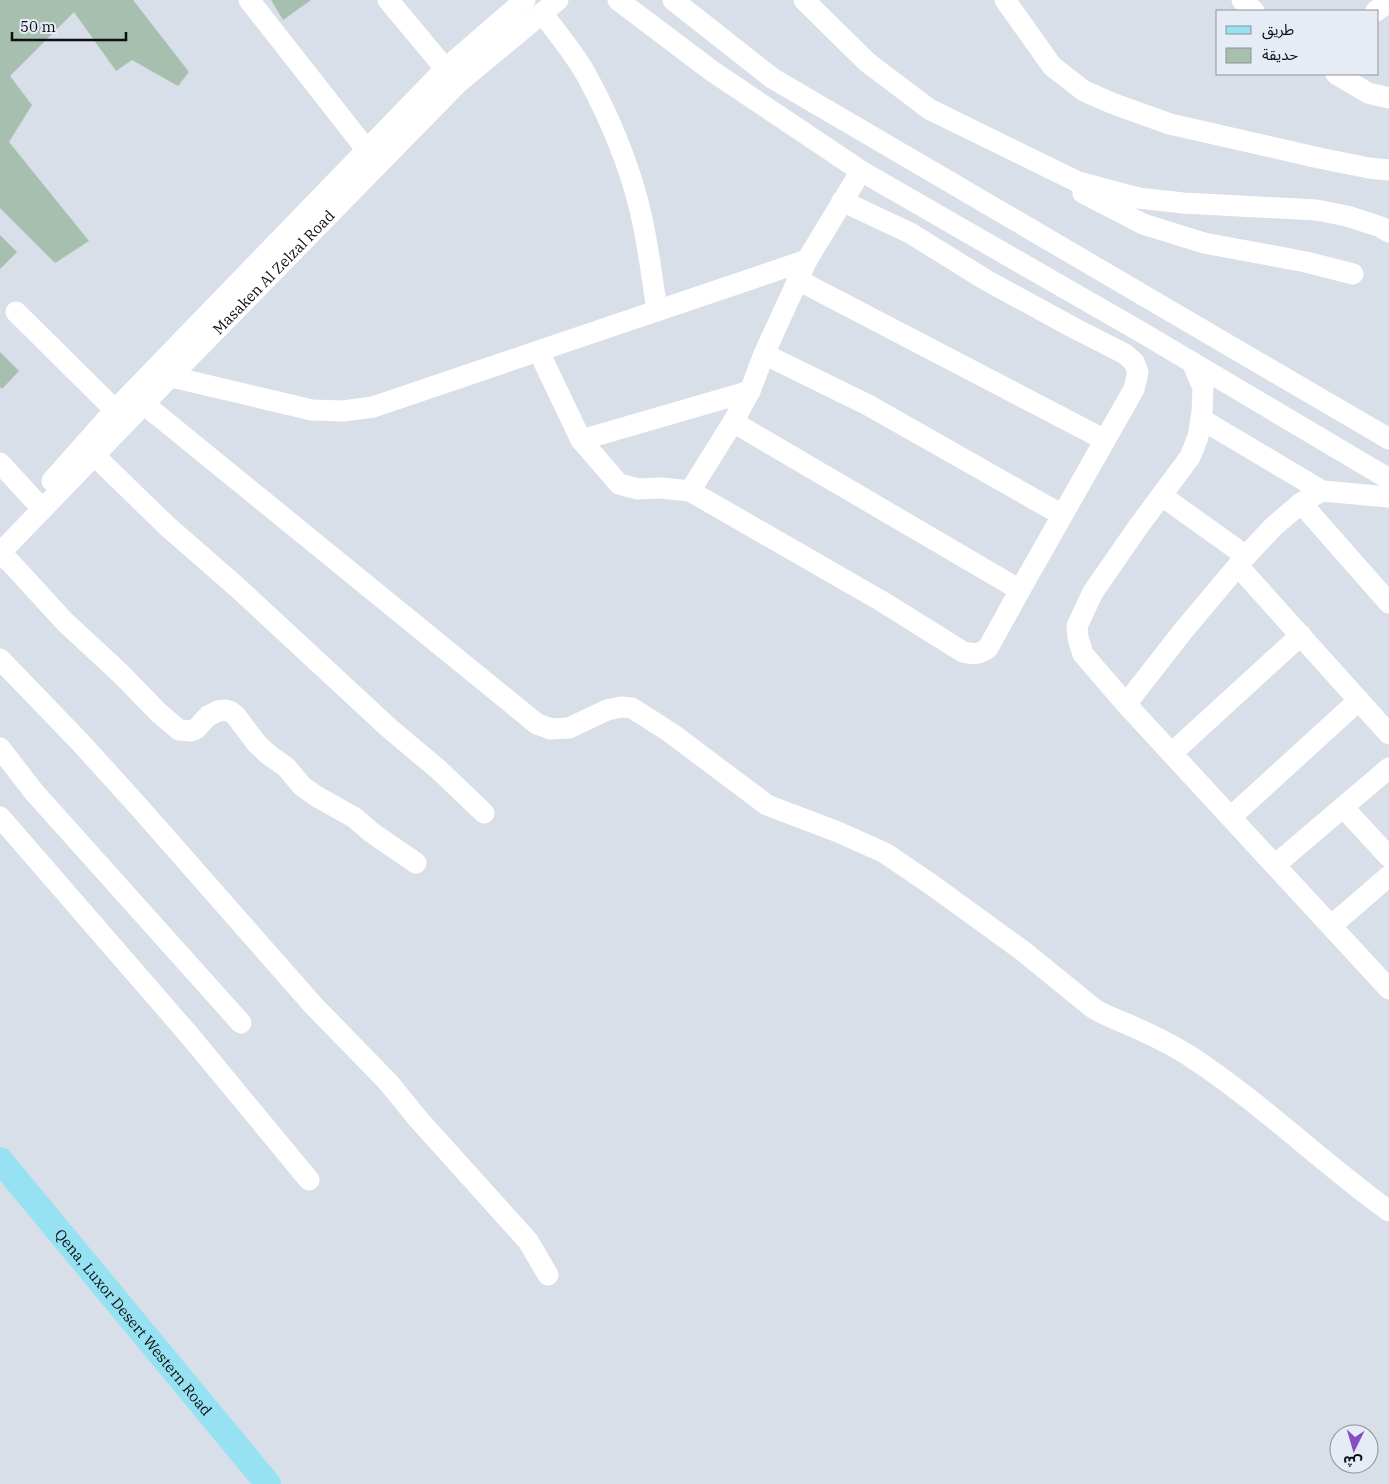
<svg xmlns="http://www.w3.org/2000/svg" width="1389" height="1484" viewBox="0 0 1389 1484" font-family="'IBM Plex Serif','Noto Sans Arabic',serif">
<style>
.park{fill:#a6bfaf}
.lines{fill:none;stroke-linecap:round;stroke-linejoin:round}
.minor{stroke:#fff;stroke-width:21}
.major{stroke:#96e2f2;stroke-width:26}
.labels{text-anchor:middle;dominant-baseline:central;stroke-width:4;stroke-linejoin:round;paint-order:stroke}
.street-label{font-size:15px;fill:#0c0e11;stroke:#e6ecf6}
</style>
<rect width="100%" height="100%" fill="#d9dfe9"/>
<path class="park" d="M0 0H133L189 72 178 86 132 60 116 71 74 12 10 76 32 105 9 142 89 241 55 263 0 208Z
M271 0H311L283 20Z
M0 235 17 252 0 269Z
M0 352 19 371 2 389 0 387Z"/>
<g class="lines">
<g class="minor">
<path d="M249 0 366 149"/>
<path d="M388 0 454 79"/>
<path d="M618 0 712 71 861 171 1141 332 1389 479"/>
<path d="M673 0 772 78 1389 439"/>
<path d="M804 0 867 62 929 109 1078 182 1138 198 1183 203 1316 210 1347 216 1381 227 1389 232"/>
<path d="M1005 0 1052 66 1084 91 1114 104 1170 124 1319 158 1369 168 1389 170"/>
<path d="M1242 0 1254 11"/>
<path d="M1376 11 1389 2"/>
<path d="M542 13C558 34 576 55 588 78 610 119 629 164 640 210 648 243 652 277 657 311"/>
<path d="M1336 74 1368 93 1389 98"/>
<path d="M1083 193 1143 224 1175 234 1204 243 1306 262 1353 274"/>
<path d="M798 280 1105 440"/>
<path d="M16 312 115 410"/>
<path d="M539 352 581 440 619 484 638 489 661 488 690 491 883 602 963 652C974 654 979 655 988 648L1020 590 1134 389 1138 372 1134 362 1125 354 1074 328 986 280 910 233 842 201"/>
<path d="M764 354 868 405 1062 515"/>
<path d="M1192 362 1203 388 1202 412 1198 437 1190 457 1138 527 1093 592 1077 626 1078 638 1083 654 1126 704 1389 989"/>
<path d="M159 374 312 410 343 411 373 407 807 260"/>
<path d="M144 404 537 724 551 729 569 728 607 710 621 707 632 708 671 733 767 805 838 832 885 853 932 885 1023 951 1093 1008C1104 1015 1115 1019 1127 1024 1148 1033 1169 1043 1188 1055 1259 1101 1320 1161 1389 1211"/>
<path d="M1201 419 1322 491"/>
<path d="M733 422 1020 590"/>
<path d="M581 440 750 391"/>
<path d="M95 456 167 526 238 588 389 728 439 770 484 813"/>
<path d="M0 463 34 500"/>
<path d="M52 481 115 410 445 69 525 0"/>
<path d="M690 491 733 422 750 391 764 354 807 260 861 171"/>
<path d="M1162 496 1246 556"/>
<path d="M1301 503 1389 603"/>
<path id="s1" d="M0 553 170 377 458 83 558 0"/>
<path d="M0 554 10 562 65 622 120 673 159 713 179 730 191 731 196 729 208 716 218 711 226 710 231 712 236 716 257 744 269 755 286 767 302 786 316 796 355 818 371 832 416 863"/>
<path d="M1238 566 1389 734"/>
<path d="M0 659 80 742 138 806 313 1005 388 1082 419 1120 528 1241 548 1275"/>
<path d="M1126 704 1183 631 1246 556 1273 527 1301 503 1322 491 1389 497"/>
<path d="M0 748 34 792 241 1023"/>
<path d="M1172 753 1301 635"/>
<path d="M1343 807 1389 857"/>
<path d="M0 817 190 1036 309 1180"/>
<path d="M1231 817 1359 700"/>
<path d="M1275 865 1389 768"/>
<path d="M1331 926 1389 876"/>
</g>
<path class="major" id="s2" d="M0 1160 268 1484"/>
</g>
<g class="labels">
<g class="street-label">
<text stroke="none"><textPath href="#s1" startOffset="392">Masaken Al Zelzal Road</textPath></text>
<text stroke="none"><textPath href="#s2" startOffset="210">Qena, Luxor Desert Western Road</textPath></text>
</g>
</g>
<rect x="1216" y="10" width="162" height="65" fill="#e6ecf6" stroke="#8f939a"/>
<rect x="1226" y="26" width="25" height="8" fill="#96e2f2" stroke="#8f939a"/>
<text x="1262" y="35" font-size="15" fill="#0c0e11">طريق</text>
<rect x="1226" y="48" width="25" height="15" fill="#a6bfaf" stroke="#8f939a"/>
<text x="1262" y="60" font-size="15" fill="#0c0e11">حديقة</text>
<g transform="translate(1354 1449) rotate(185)"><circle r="24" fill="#e6ecf6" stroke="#8f939a"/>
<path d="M0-4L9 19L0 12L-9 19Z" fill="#864cc3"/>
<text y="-8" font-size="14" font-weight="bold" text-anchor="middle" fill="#0c0e11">ش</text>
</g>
<path d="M12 32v8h114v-8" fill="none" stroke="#0c0e11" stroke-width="2.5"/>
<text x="20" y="32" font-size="15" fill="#0c0e11" stroke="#e6ecf6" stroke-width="4" paint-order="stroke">50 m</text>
</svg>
